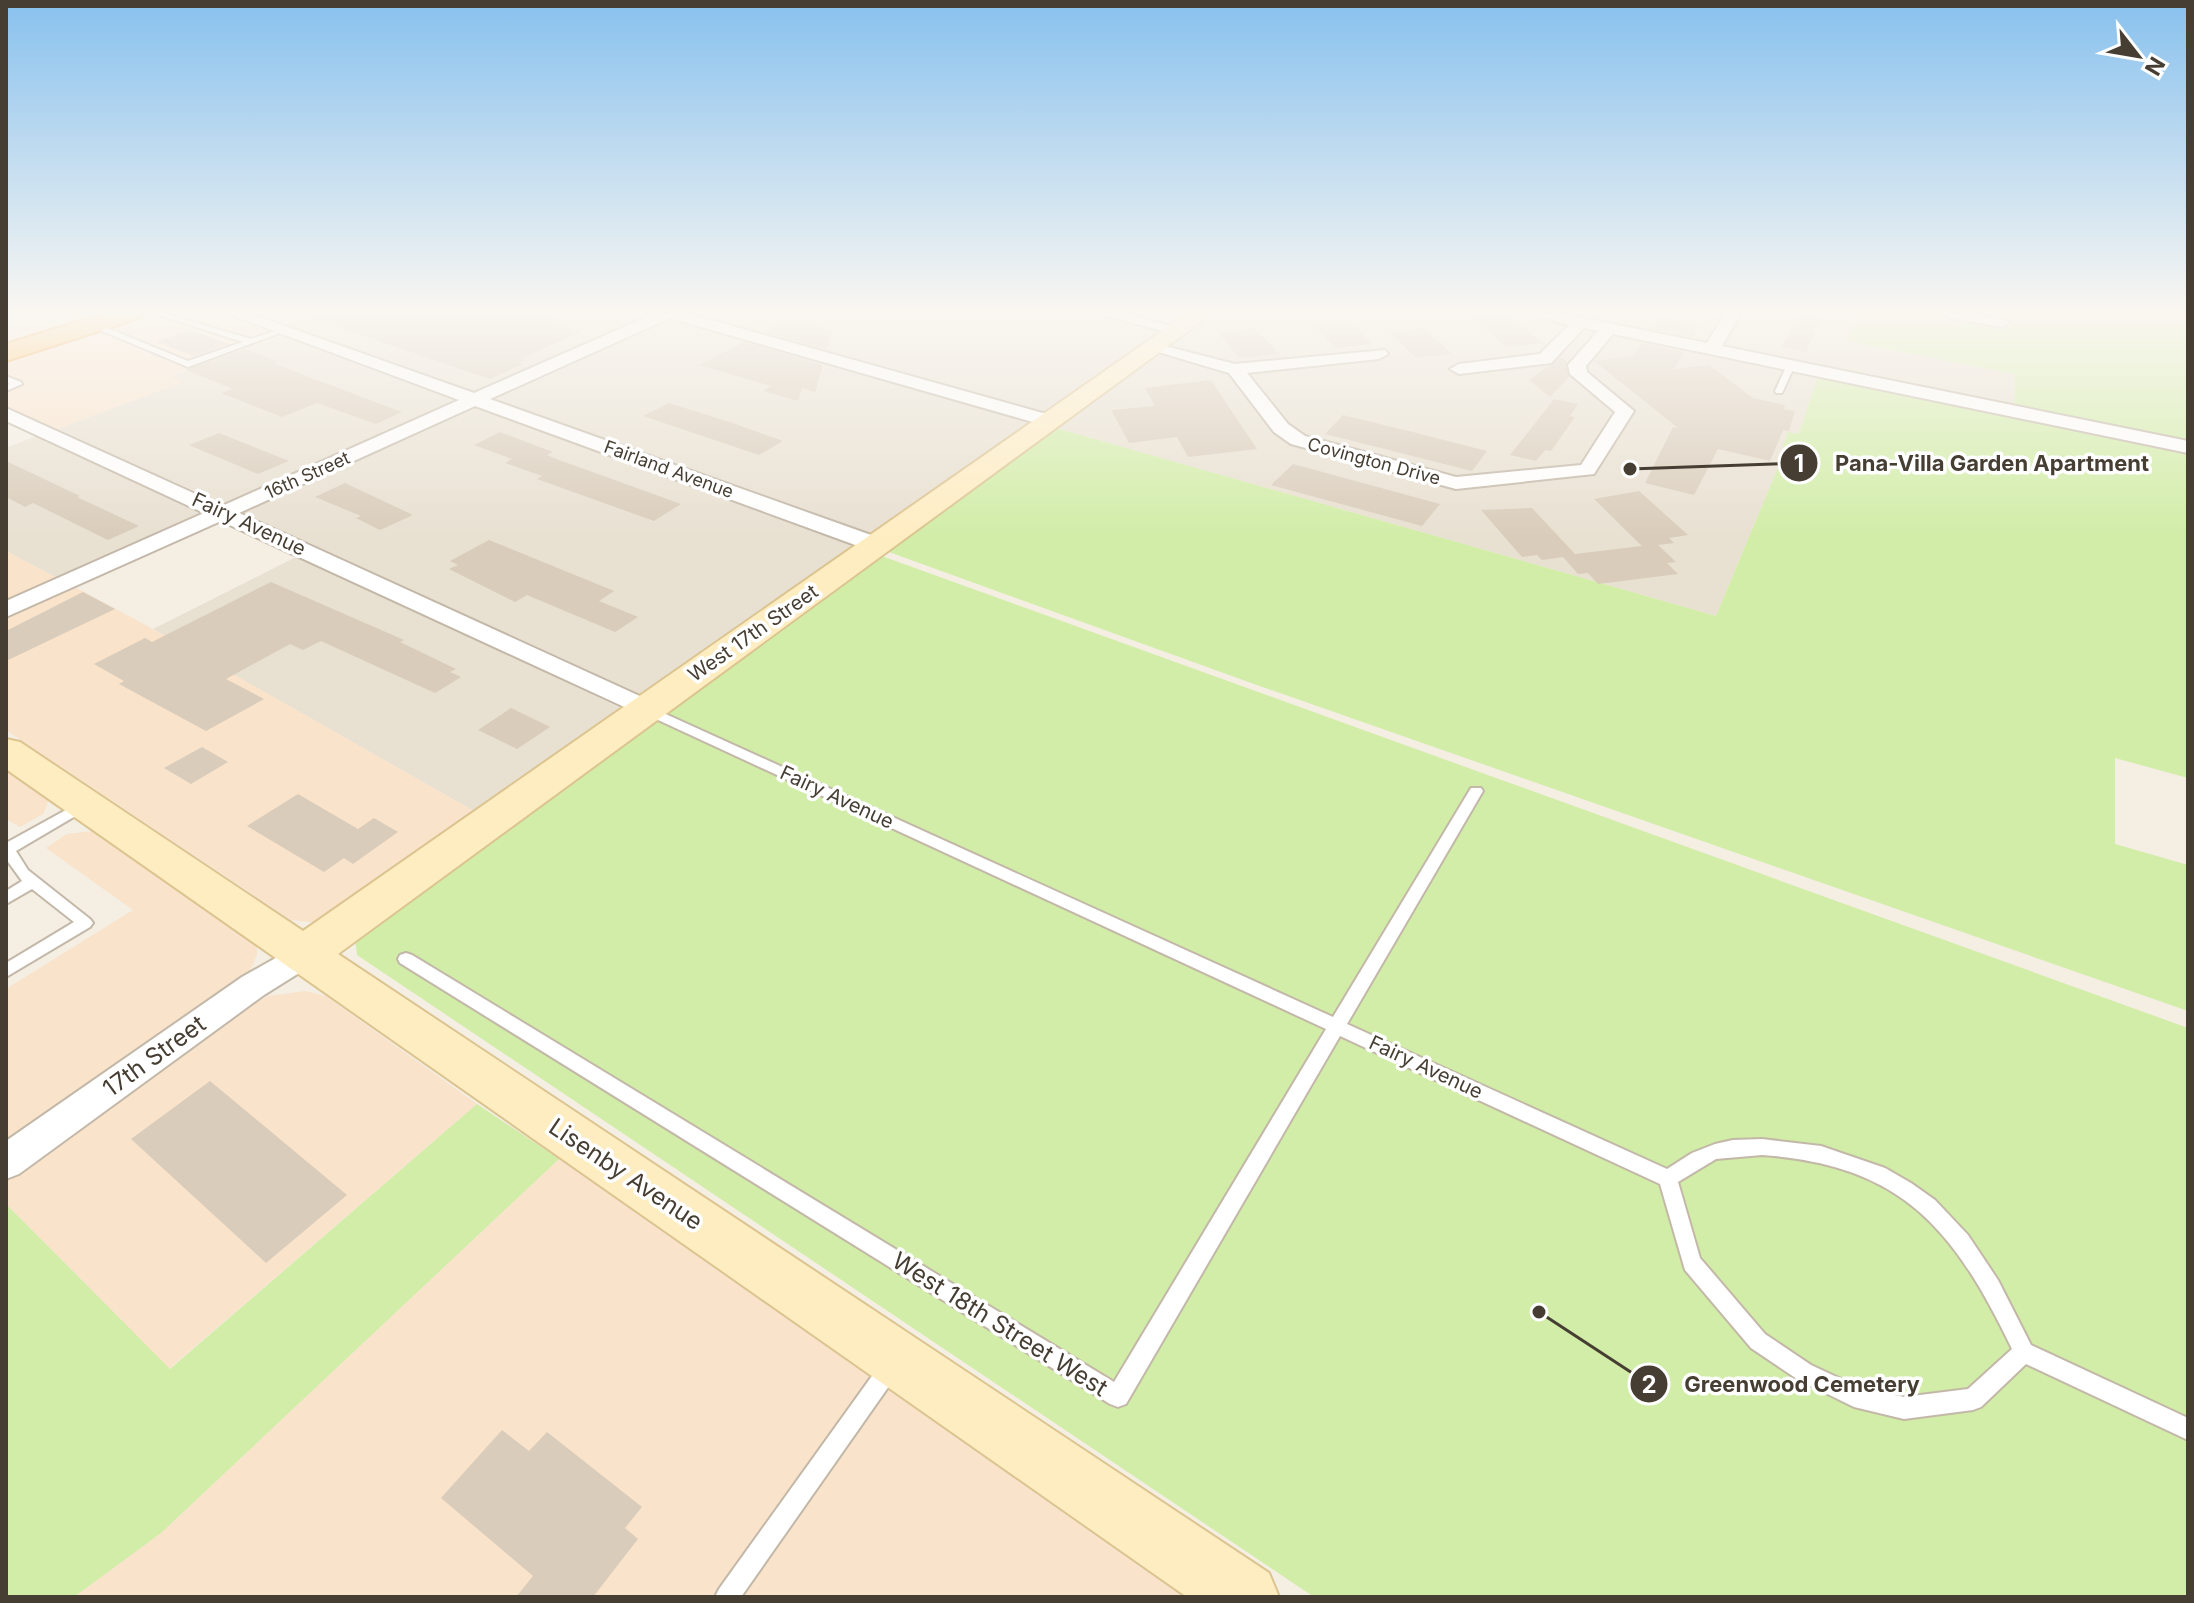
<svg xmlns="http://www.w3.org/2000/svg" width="2194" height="1603" viewBox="0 0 2194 1603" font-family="Inter,sans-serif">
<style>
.residential{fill:#e8e0d1}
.commercial{fill:#f9e3cb}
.green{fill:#d1eda7}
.building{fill:#d9ccba}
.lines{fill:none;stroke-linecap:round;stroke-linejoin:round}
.lane-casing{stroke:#c3b8a8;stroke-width:4}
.street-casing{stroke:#c3b8a8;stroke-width:4}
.secondary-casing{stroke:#dbc490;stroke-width:4}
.highway-casing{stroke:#ee9923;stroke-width:4}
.lane{fill:#fff;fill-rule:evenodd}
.street{fill:#fff;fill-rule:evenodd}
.secondary{fill:#ffedc2;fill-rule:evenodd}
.highway{fill:#ffc363;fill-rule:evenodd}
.labels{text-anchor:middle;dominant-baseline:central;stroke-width:7;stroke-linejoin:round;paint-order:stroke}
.far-street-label{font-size:18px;fill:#463e33;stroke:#fff}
.street-label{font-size:20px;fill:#463e33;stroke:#fff}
.near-street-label{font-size:24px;fill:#463e33;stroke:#fff}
.leader{fill:none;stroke:#463e33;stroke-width:3}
.callout-dot{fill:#463e33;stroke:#fff;stroke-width:3}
.mark-label{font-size:24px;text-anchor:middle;font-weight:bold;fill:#fff}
.callout-label{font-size:22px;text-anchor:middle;font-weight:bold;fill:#463e33;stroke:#fff;stroke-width:7;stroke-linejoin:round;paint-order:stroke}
</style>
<rect width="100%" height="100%" fill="#f4eee3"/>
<path class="residential" d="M316 313H657L477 393 285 324Z
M685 313H1090L1165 331 1047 415Z
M1213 313H1521L1818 375 1799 434 1787 433 1780 463 1716 616 1053 427Z
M1551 313H1722L1704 344Z
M1743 313H1850L1856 321 1847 341 2015 374 2014 408 1724 348Z
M669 317 1037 422 875 537 490 398Z
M283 335 463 399 227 505 55 430 182 382 170 377Z
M476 404 862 546 645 698 240 511Z
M39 435 207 513 59 579 6 551V448Z
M298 556 627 711 481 815 153 629Z"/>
<path class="commercial" d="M6 313H103L6 344Z
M157 313H218L283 335 171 376 183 382 55 430 6 407V363Z
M6 551 59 579 6 603Z
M73 586 177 642 481 815 319 923 291 920 6 730V616Z
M6 770 49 800 43 814 20 827 6 819Z
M94 831 252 940 257 944V955L248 975 6 1147V989L133 910 46 848 67 834Z
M305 991 326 996 477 1104 169 1369 6 1204V1176L238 1011 269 996Z
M559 1159 1183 1597H74L161 1533Z"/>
<path class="green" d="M1850 313H1935L2011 327 2012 321 1964 313H2188V443L2014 408 2015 374 1847 341 1856 321Z
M1818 375 2188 451V778L2115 758V844L2188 865V1011L1254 684 889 552 880 553 1053 427 1716 616 1780 463 1787 432 1799 434Z
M876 554 2188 1028V1597H1314L357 955 355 938Z
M477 1104 559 1159 161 1533 74 1597H6V1204L170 1369Z"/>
<path class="building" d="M309 313H570L549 321 581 332 522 358 525 360 518 363 523 364 490 379 308 317Z
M1464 313H1506L1544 343 1507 347Z
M1799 313 1822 317 1806 352 1782 347Z
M1659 317 1685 322 1700 325 1693 337 1652 329Z
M789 320 832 331 827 349 764 332Z
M1349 320 1372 344 1335 348 1312 324Z
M1255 328 1279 354 1239 358 1218 332Z
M1423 328 1452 354 1415 357 1388 331Z
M191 330 229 344 194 356 156 342Z
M744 342 823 365 815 392 802 388 798 401 763 391 771 386 699 365Z
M1642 343 1684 352 1674 369 1709 365 1753 398 1785 405 1784 409 1795 411 1789 431 1783 430 1770 461 1718 449 1694 495 1645 483 1673 427 1678 428 1594 361 1633 356Z
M245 349 277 361 275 364 402 412 376 424 317 403 282 417 221 393 233 389 186 370Z
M1561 357 1567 361 1569 377 1550 397 1529 380Z
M1211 380 1257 449 1188 457 1177 437 1129 443 1111 410 1155 406 1145 388Z
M1554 399 1578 404 1570 416 1575 417 1551 451 1545 450 1536 461 1510 455Z
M669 403 733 423 783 441 759 455 643 416Z
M1343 415 1401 429 1487 451 1472 471 1325 434Z
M500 432 553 452 547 455 559 460 681 504 654 521 537 479 542 476 505 463 512 459 474 445Z
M219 433 289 461 258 474 189 445Z
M6 461 80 496 77 497 139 526 108 540 33 503 25 507 6 497Z
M1293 464 1440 504 1422 526 1271 485Z
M345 483 413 515 380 530 356 518 361 516 315 497Z
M1639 491 1688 535 1669 538 1674 543 1658 545 1676 562 1667 563 1678 574 1598 584 1588 573 1578 574 1563 557 1542 560 1537 555 1522 557 1481 510 1532 508 1575 554 1642 546 1594 499Z
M489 540 614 591 599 601 638 617 615 632 527 595 515 602 449 569 458 565 450 561Z
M271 582 404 640 400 642 456 669 450 672 461 677 435 693 321 641 303 650 290 644 226 679 264 699 206 731 119 684 124 681 94 664 145 638 152 642Z
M83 592 115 609 6 661V631Z
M511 708 550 727 517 749 478 730Z
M202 747 228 762 191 784 164 768Z
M298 794 358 829 374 818 398 832 353 864 344 858 324 872 247 826Z
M210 1081 347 1195 266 1263 131 1139Z
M502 1430 529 1451 547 1432 642 1507 625 1528 638 1539 593 1597H516L533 1576 441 1498Z"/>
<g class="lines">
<g class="lane-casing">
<path id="lane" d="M153 313H163L251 339 284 328 288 330 188 367 88 325 95 323 188 361 243 342Z
M1788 363 1795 365 1782 393H1776L1775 391Z
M6 376 21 382 22 384 6 391V385L10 384 6 382Z
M648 706 1333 1017 1471 788H1481L1483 791 1347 1024 1667 1169 1692 1153 1715 1144 1733 1140 1762 1139 1821 1146 1885 1168 1911 1183 1935 1200 1968 1235 1998 1280 2031 1345 2188 1418V1440L2026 1364 1981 1407 1973 1410 1904 1419 1854 1407 1797 1379 1751 1348 1685 1270 1660 1184 1340 1036 1126 1404 1118 1407 1110 1404 400 963 398 959 400 955 406 953 412 955 1114 1382 1326 1029 643 713 642 710 643 707ZM1762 1155C1903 1165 1954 1229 2012 1349L1968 1389 1904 1397 1856 1386 1811 1365 1765 1334 1700 1258 1678 1182 1716 1159Z
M84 800 89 802 91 805 89 808 16 851 28 870 90 919 93 923 90 927 6 977V963L74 922 32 889 6 904V891L22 881 6 859V843Z
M889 1359 896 1362 899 1369 896 1376 741 1597H715L719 1589 882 1362Z"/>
</g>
<g class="street-casing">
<path id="street" d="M226 313H248L474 393 656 313H686L1057 417 1059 421 1050 427 1043 425 670 318 490 399 885 540 888 545 885 550H869L475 406 239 513 655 703 659 709 655 715 646 717 221 521 6 617V601L204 513 6 421V408L222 506 459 400Z
M1097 313H1124L1185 330 1177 335Z
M1528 313H1558L1707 343 1725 313H1741L1722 346 2188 441V453L1613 334 1586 366 1587 372 1634 411 1594 474 1456 489 1291 444 1274 432 1229 373 1145 348 1153 343 1235 364 1385 350 1388 354 1379 359 1247 373 1288 424 1305 436 1456 477 1581 465 1615 412 1570 374 1568 365 1598 331 1584 328 1551 363 1459 374 1450 369 1459 364 1540 354 1569 325Z
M1941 313H1975L2010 322 2002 327 1949 318Z
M304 942 315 945 320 954 315 963 264 995 19 1174 6 1179V1141L242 977Z"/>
</g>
<g class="secondary-casing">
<path id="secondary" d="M1188 313H1213L338 954 1269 1573 1279 1597H1187L6 769V739L20 742 303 931Z"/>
</g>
<g class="highway-casing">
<path id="highway" d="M106 313H143L139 318 6 361V344Z"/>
</g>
<use href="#lane" class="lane"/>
<use href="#street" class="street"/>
<use href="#secondary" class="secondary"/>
<use href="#highway" class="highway"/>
</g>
<linearGradient id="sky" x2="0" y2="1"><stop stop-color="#88c1ee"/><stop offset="0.58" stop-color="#faf7f2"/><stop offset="1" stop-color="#faf7f2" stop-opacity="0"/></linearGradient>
<rect width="2194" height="537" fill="url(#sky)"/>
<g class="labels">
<g class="far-street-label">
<text transform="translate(1374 461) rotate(15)">Covington Drive</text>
<text transform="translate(669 469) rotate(20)">Fairland Avenue</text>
<text transform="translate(307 475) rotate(-24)">16th Street</text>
</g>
<g class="street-label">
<text transform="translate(249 524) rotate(25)">Fairy Avenue</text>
<text transform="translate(753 633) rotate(-35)">West 17th Street</text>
<text transform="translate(837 797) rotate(25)">Fairy Avenue</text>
<text transform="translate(1426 1067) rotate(25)">Fairy Avenue</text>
</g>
<g class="near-street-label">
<text transform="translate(154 1056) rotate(-36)">17th Street</text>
<text transform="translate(626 1174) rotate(34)">Lisenby Avenue</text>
<text transform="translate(1000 1324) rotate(32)">West 18th Street West</text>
</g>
</g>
<path class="leader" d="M1630 469L1799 463M1539 1312L1649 1384"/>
<g class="callout-dot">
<circle cx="1630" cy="469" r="8"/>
<circle cx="1539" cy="1312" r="8"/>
<circle cx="1799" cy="463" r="20"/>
<circle cx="1649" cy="1384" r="20"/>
</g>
<g class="mark-label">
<text x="1799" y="472">1</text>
<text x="1649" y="1393">2</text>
</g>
<g class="callout-label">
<text x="1992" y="471">Pana-Villa Garden Apartment</text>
<text x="1802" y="1392">Greenwood Cemetery</text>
</g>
<rect width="2194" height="1603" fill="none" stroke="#463e33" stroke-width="16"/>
<g transform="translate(2138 56) rotate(121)" stroke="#ffffff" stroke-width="6" paint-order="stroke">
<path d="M0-6L14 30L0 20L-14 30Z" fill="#463e33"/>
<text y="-12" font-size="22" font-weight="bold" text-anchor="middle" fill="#463e33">N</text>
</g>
</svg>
